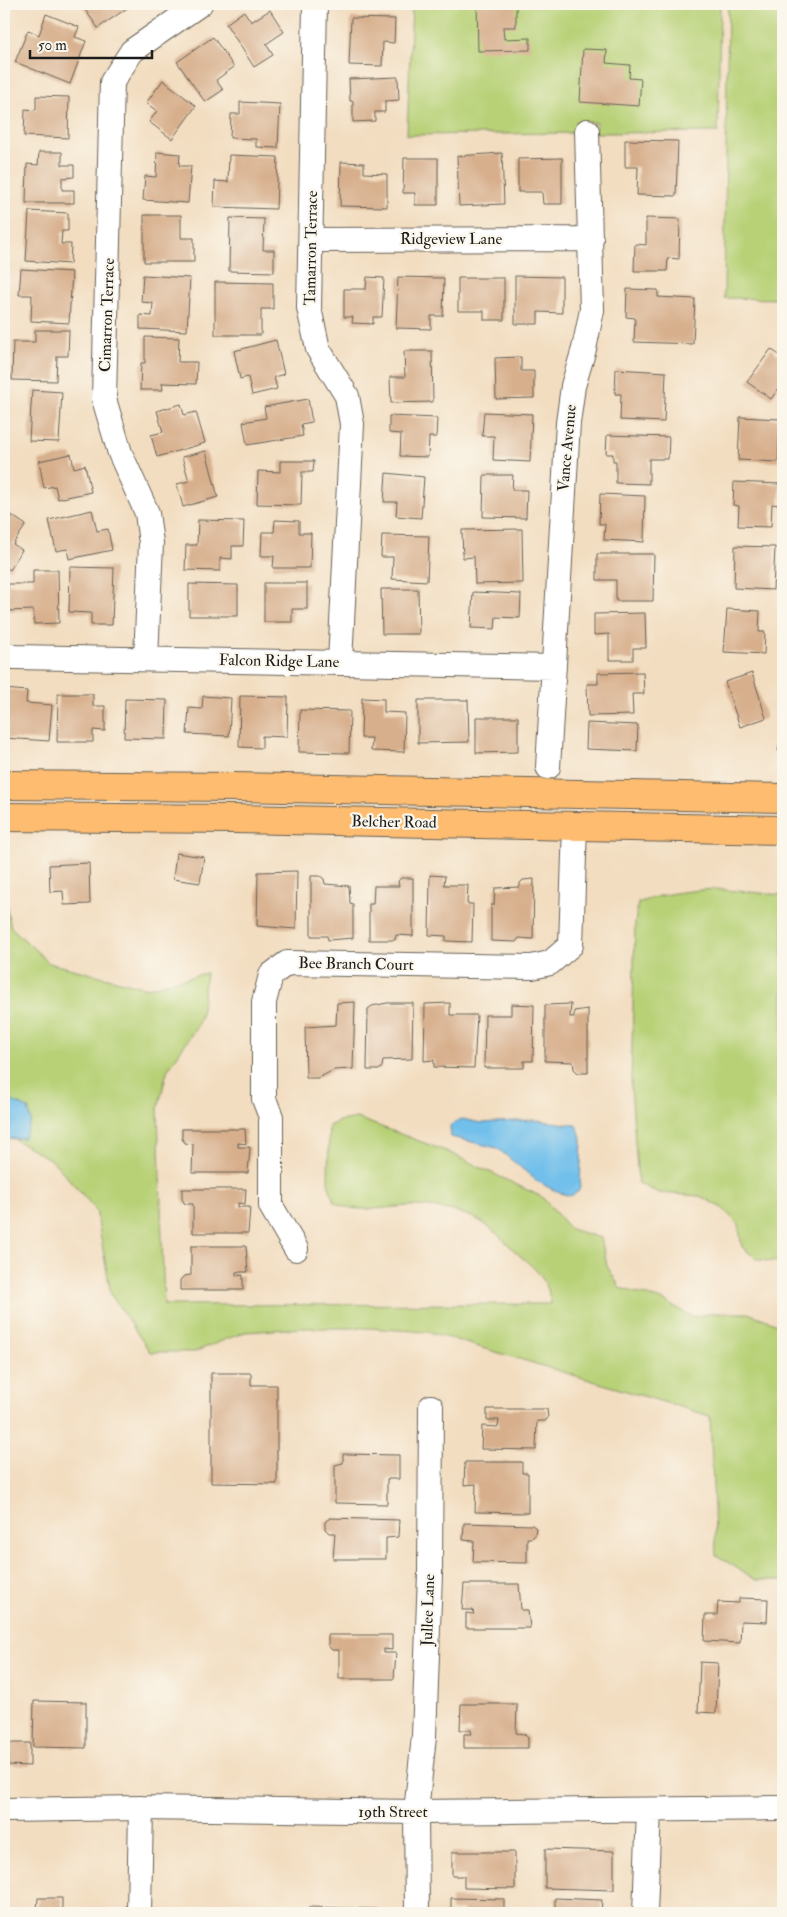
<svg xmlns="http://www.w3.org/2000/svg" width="787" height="1917" viewBox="0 0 787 1917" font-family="'IM FELL Double Pica',serif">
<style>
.green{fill:#b8d177;stroke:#6a764a}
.water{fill:#71bfeb;stroke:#466e84}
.building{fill:#d7af8c}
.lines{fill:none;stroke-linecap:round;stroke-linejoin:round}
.minor-casing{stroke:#676055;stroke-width:26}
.major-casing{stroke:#676055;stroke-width:30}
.minor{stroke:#fff;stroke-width:24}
.major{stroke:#fdbc70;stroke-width:28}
.labels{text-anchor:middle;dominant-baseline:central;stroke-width:4.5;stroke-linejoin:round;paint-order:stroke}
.street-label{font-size:16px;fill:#1c1c1c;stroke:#fbf7ec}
</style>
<rect width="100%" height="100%" fill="#fbf7ec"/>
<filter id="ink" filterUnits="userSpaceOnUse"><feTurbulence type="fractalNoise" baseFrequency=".02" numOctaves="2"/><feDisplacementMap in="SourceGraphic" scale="10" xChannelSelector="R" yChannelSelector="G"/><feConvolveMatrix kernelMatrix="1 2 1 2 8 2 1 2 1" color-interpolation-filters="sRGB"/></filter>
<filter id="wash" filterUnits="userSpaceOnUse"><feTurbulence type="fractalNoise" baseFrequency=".0096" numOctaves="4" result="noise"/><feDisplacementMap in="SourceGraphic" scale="20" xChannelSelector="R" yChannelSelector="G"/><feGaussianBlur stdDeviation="1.12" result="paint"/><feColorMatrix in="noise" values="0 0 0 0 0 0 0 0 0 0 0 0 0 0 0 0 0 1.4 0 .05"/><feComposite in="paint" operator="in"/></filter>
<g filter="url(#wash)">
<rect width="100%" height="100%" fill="#f2ddc0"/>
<path class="green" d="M412 4H720L718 132 596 133V122L577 123V133L407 135Z
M728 4H783V299L724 298Z
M714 889 783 895V1262L758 1260 742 1247 738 1224 722 1208 700 1196 659 1193 638 1183 631 1086 635 923 638 903C663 893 687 891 714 889Z
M4 896 11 927 49 963 147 988 206 973 201 1016 197 1026 167 1071 158 1109 164 1305 550 1304C550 1281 536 1269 519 1255 506 1243 488 1223 472 1217 456 1210 430 1206 412 1206 390 1206 354 1215 334 1202L328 1182 329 1126 339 1121 357 1118 446 1151 542 1197 570 1229 601 1238 607 1266 620 1288 662 1300 693 1317 713 1313H748L783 1326V1580H756L716 1555 710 1416 429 1332 367 1328H303L245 1332 194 1352H150L111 1295 96 1210 53 1161 14 1139 24 1138 9 1100H4Z"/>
<path class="water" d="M4 1100H9L28 1108 31 1121 24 1138 4 1139Z
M462 1119 481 1123 533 1120 576 1125 582 1139 580 1187 578 1192 570 1196 557 1192 537 1181 497 1148 451 1137 450 1126 453 1123Z"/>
<g id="blocks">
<path class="building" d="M81 4H133L98 28Z
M378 4H405V6L378 5Z
M477 4H516V27H503L504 39 530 38V50L478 51Z
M270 10 284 32 266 44 273 55 254 67 226 24 244 11 251 22Z
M46 14 79 27 75 37 86 41 70 84 15 62 28 30 39 35Z
M351 18 395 19 394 43 383 42 382 66 349 65Z
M213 37 234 67 216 80 223 90 205 102 177 62Z
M583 49 607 50 606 63 630 65 629 78 641 79 639 106 580 102Z
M398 77 399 100 385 101V112H375V121L353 122V101H350L349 79Z
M163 80 196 106 172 139 149 122 157 111 146 103Z
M36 96 69 97 68 138 24 136 25 109 36 110Z
M240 102 280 104 278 148 256 147V139L230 138 231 114H240Z
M625 140 678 141 676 196 637 195 638 167H625Z
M39 152H62V165H74V177L62 178V190H74V203H26L27 164 38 165Z
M157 152 180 154 179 166H191L188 203 143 200 145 176 156 177Z
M502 153 504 204 459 206 457 156Z
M229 155 278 157 276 209 214 207 215 181 228 182Z
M404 158H438V205H415V193H403Z
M562 158V204H543L542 192H518V159Z
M341 162 364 163V173L387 174V207L340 206Z
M29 211 68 213V231H62L61 244H71L70 264 26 261Z
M144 215H181V238H194V262H144Z
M230 218 264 219 263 250H274V272L229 271Z
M646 218 680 219 679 259 668 258 667 271H634L635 244 646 245Z
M21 269 72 272 69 323 31 321 32 295H19Z
M143 275 190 278 187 331 140 329V315L152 316 153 303 141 302Z
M515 276 562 277V313L538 312V324H515Z
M367 277 384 278 382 317H373V324L352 323 353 317H344V289H366Z
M398 277 444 278 443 316H431V329L396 328Z
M458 278H504V320H484V311H458Z
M215 282 273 283V309H261V335H215Z
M627 289 658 290V297L695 299 693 344 634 342 635 318 626 317Z
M35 330H69L68 356H57L56 381 12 380 13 342H35Z
M145 337 179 338 178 362H197L196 384 162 383 163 390H140L141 363H145Z
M276 340 284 374 274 377 277 389 252 395 248 377 240 379 234 351Z
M771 349 783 358V382L771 399 747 382Z
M404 351H432L433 402 391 403 390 377H405Z
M521 357V371H534V398L496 399 495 358Z
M616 369 666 372 664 422 620 420 621 394H615Z
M32 390 62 392 59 442 29 441Z
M308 399 312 422 301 424 303 436 247 445 243 422 266 418 264 407Z
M181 404 184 415 196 412 205 443 157 457 151 435 163 432 157 411Z
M484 412 532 414 530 462 493 460 494 436H482Z
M389 416 437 418 436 437H429L428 457 400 456 401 434 389 433Z
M740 417 780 419 778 462 738 460Z
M607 435 669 437 668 459H649V484L616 483V461H613V454H606Z
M206 451 218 497 183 507 177 484 189 481 182 457Z
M71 454 74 468 85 465 91 492 58 499 55 486 44 488 39 461Z
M280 461H314L313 472H302L301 505 257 504 258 471 280 472Z
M386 473 424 477 421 518 396 516 397 502H384Z
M484 475H513L512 490H527L526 518 483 517Z
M734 482 780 484 779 505 772 504 771 527 738 526 739 506 733 505Z
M600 494 645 496 644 542 604 540 605 524H599Z
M92 510 97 531 108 529 112 550 69 559 67 549 56 551 49 520Z
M8 513 26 525 13 544 22 550 10 570 4 566V519Z
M198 520 244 521 243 546H232V559L220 558V571L185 570 186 545H197Z
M275 520 299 521V533H311L310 568H273L274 556H261L262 532H274Z
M522 529 523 583 475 584 474 557 463 558 462 530Z
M382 535 429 536 427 581 392 579 393 557H381Z
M735 546 775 547 773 590 734 588Z
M597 554H654L653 601H616V580H597Z
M70 567 114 568 112 625H91V613L69 612Z
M33 570H58L59 623 34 624 33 610 8 611V584H33Z
M264 583H307V609H292V622H264Z
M189 584 238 585V616H189Z
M381 589H418L419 634H382Z
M473 592 521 594 520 618 496 617 495 629 471 628Z
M727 609 760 611 759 632H765L764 654 724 652Z
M645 613 646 648H633V660H609V634L594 635V614Z
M643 672 644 694H632L633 715 588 716 587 684H598V673Z
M752 673 766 718 740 727 725 682Z
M4 689 27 691 26 703 52 705 49 741 4 738Z
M58 694H93V706H105V731L93 730V742H57Z
M203 696 231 698 229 736 187 734 189 708 202 709Z
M240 696 288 697 287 737 262 736V748L239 747Z
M362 698 384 699V712L405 713 404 752 371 751 372 738H361Z
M125 699 167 700 166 739 124 738Z
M418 700H468L469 742 418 743Z
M300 710 350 711 349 753 299 752Z
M476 717H518V752L476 753Z
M587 723 638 725 637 751 586 749Z
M782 730H783V752L778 751Z
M176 853 204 857 200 883 173 879Z
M89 863 90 904 64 905 63 891 50 892 49 865Z
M297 871 296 929 257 926 258 872Z
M430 875 445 876 444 885H468L467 904H473L472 942 446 941V936L429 935Z
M311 876H320L324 879 325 884 349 886 350 903 353 904V938L328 940 327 936H311Z
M401 878H413V936L396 935 395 940H369V904H373L374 886H399L398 881Z
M534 879 533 939 519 938 516 942 491 941V905H494L495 888 520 887V883L523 880Z
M355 1002 353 1069 334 1070 318 1078H306L305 1027 336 1025 337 1003Z
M387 1003H413L412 1059 383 1060 382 1067 379 1070H367L368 1009 372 1006Z
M450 1003V1015H477L474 1068 434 1067V1060L424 1061 425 1004Z
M511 1004 534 1005 533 1061H524V1068H484L485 1015H511Z
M571 1004 570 1017H574V1011L588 1009V1073H578L574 1069 573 1062 545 1061V1005Z
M182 1129H245L246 1144 238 1143V1147H250L248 1173H192L193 1144 185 1143 182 1139Z
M182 1189H246L245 1204 238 1203V1207H250L248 1233H193V1204H185L182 1199Z
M191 1246H246L248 1272H236V1276L243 1275V1290H180V1280L184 1276 191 1275Z
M211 1373H251V1385H277V1484L211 1483Z
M487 1409H547L548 1418 545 1421H537L536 1450 481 1449 482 1426 498 1427 499 1420H487Z
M343 1454 399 1455V1479H387V1504L335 1503V1465L343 1463Z
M465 1462H522V1473H528V1513L475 1512 476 1484 464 1485Z
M330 1518 399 1520 398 1537 386 1538V1559H333L335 1533H329L325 1529V1522Z
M464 1523 532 1525 536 1528 535 1535 532 1538H527V1563L473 1562 474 1541 463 1540Z
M464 1584H519L521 1610H528L530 1628H466V1613L474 1614 473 1610H462Z
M739 1598 768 1599 767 1622 741 1621 740 1643 704 1641 705 1615H717L718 1602 739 1603Z
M328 1635H392V1650L384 1649V1653H396L394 1679H339V1650H332L328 1646Z
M700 1662 718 1663 716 1713 698 1712Z
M34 1701 86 1702V1748L33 1747Z
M461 1704H517L516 1733 524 1734 528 1738V1748H464V1734H472L471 1730H460Z
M8 1743H30V1766L8 1765Z
M545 1849 614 1851V1890L545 1888Z
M452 1852H515V1889L464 1888V1876H452Z
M38 1898H62V1913H13V1910H37Z
M451 1898 504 1899V1913H464V1910H451Z
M555 1898 602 1900 601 1913H543V1910L555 1911Z
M309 1907 381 1909V1913H309Z"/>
</g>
</g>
<g filter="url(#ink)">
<use href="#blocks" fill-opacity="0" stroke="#676055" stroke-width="1"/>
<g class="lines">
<g class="minor-casing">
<path id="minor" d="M315 4 309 308 318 349 347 396 352 424 340 662
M311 240 591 239
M4 654 14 657 554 667
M146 659 151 543 147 513 120 453 104 399 112 82 132 51 200 4
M548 767 568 423 573 386 584 349 592 310 587 131
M296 1249 271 1206V1117L264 1099V1002L271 975 287 963 532 967 550 963 571 945 575 826
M4 1810 141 1808 416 1812 783 1808
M139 1913 141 1808
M417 1913 416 1812 424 1736 430 1574 431 1407
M645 1913 649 1810"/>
</g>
<g class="major-casing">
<path id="major" d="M4 785 233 787 783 798
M4 817 233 819 783 830"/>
</g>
<use href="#minor" class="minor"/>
<use href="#major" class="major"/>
</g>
</g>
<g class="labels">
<g class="street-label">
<text x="451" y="239">Ridgeview Lane</text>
<text transform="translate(311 248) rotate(-89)">Tamarron Terrace</text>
<text transform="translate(107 315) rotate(-88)">Cimarron Terrace</text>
<text transform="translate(567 448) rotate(-85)">Vance Avenue</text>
<text transform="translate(279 661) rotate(1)">Falcon Ridge Lane</text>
<text transform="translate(394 822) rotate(1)">Belcher Road</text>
<text transform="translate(356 964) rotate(1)">Bee Branch Court</text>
<text transform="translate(428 1610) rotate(-88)">Jullee Lane</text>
<text x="393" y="1812">19th Street</text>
</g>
</g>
<rect width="787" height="1917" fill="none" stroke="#fbf7ec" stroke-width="20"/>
<path d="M30 50v8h122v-8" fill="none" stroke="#1c1c1c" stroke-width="2.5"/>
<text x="38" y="50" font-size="15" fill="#1c1c1c" stroke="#fbf7ec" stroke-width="4" paint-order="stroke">50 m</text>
</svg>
